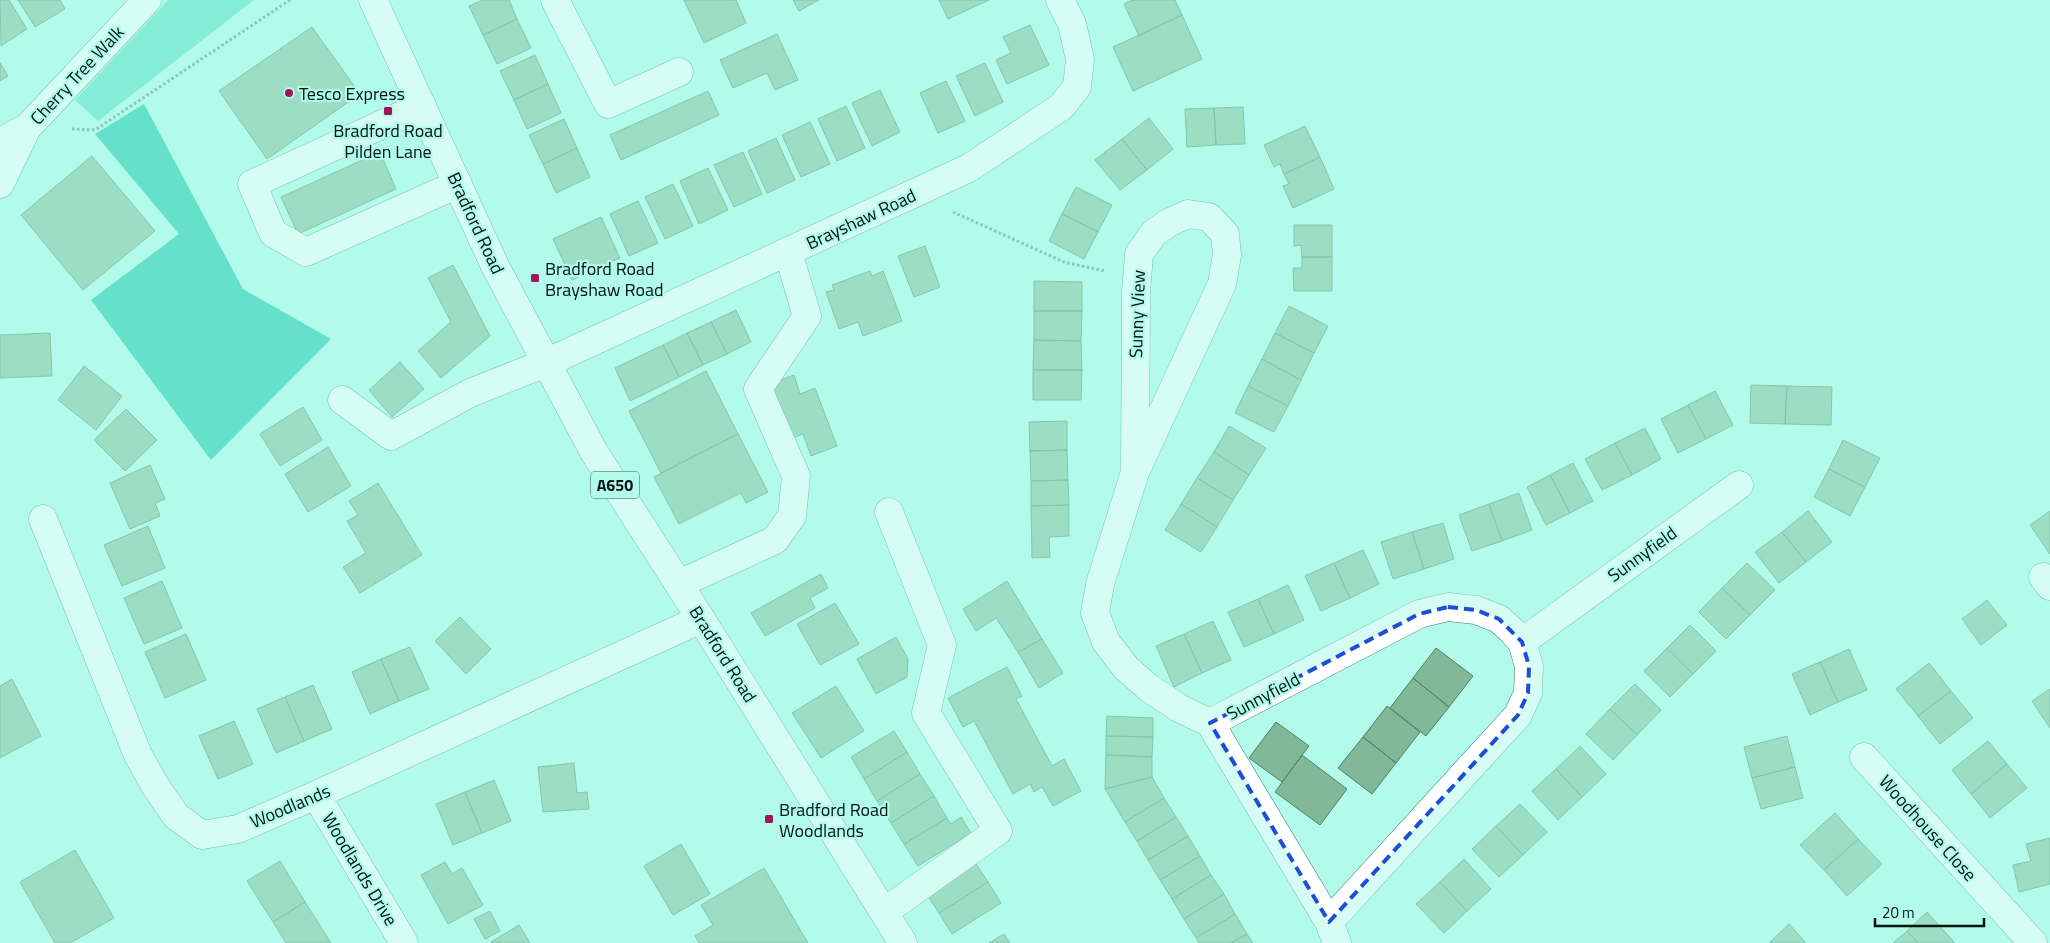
<svg xmlns="http://www.w3.org/2000/svg" width="2050" height="943" viewBox="0 0 2050 943" font-family="'Titillium Web',sans-serif">
<style>
.green{fill:#4edbc1}
.forest{fill:#08c1a7}
.building{fill:#81b998;stroke:#4d8365}
.lines{fill:none;stroke-linecap:round;stroke-linejoin:round}
.minor-casing{stroke:#327b6c;stroke-width:29}
.major-casing{stroke:#327b6c;stroke-width:29}
.path{stroke:#58867b;stroke-width:3;stroke-dasharray:2.5 2.5;stroke-linecap:butt}
.minor{stroke:#fff;stroke-width:28}
.major{stroke:#fff;stroke-width:28}
.marked{fill:none;stroke:#1d4ed8;stroke-width:4;stroke-dasharray:10 6;stroke-linejoin:round}
.poi-dot{fill:#a3155b;stroke:#b2fbea;stroke-width:2}
.labels{text-anchor:middle;dominant-baseline:central;stroke-width:4.5;stroke-linejoin:round;paint-order:stroke}
.shield{fill:#b2fbea;stroke:#355a51;stroke-width:1}
.shield-label{font-size:16px;font-weight:bold;fill:#001510}
.street-label{font-size:18px;fill:#001510;stroke:#b2fbea}
.poi-label{font-size:18px;fill:#001510;stroke:#b2fbea;text-anchor:start}
</style>
<rect width="100%" height="100%" fill="#b2fbea"/>
<path class="green" d="M168 0H254L98 121 75 100Z"/>
<path class="forest" d="M144 104 243 289 331 339 211 460 91 300 179 234 95 134Z"/>
<path class="building" d="M0 0H9L27 29 1 46Z
M18 0H60L65 9 35 27Z
M483 0H509L517 19 483 35 469 6Z
M684 0H736L746 23 704 43Z
M793 0H819L799 11Z
M939 0H989L948 19Z
M1132 0H1175L1182 15 1139 36 1124 4Z
M1182 15 1202 59 1133 91 1113 47Z
M517 19 531 48 497 64 483 35Z
M1030 25 1049 65 1007 84 996 60 1011 53 1003 37Z
M312 27 360 94 267 159 219 91Z
M777 34 798 80 775 90 767 73 733 88 720 60Z
M535 55 548 84 514 100 500 71Z
M0 63 8 76 0 81Z
M985 63 1003 102 975 116 956 76Z
M946 81 965 121 938 133 920 93Z
M548 84 561 113 527 129 514 100Z
M880 90 900 132 872 146 852 103Z
M708 91 719 115 621 160 610 135Z
M846 106 865 148 837 161 818 119Z
M1243 107 1245 144 1216 145 1214 108Z
M1214 108 1216 145 1187 147 1185 109Z
M1149 118 1173 149 1147 170 1122 139Z
M564 119 577 148 543 164 529 135Z
M810 122 830 164 801 177 782 135Z
M1305 126 1320 157 1284 174 1280 164 1274 167 1264 145Z
M776 138 795 180 767 193 748 151Z
M1122 139 1147 170 1120 190 1095 160Z
M577 148 590 177 556 193 543 164Z
M380 152 396 189 298 234 281 197Z
M743 152 762 194 734 207 714 165Z
M92 156 155 231 83 290 21 215Z
M1320 157 1334 189 1293 208 1283 186 1289 184 1284 174Z
M708 168 728 210 699 224 680 181Z
M673 184 693 226 665 239 645 197Z
M1076 187 1112 205 1098 232 1062 214Z
M638 201 658 243 629 256 610 214Z
M1062 214 1098 232 1084 259 1049 241Z
M601 217 620 258 572 280 553 239Z
M1294 225H1332V257H1302L1301 245 1294 246Z
M925 246 940 287 914 297 898 256Z
M1302 257H1332V291H1294L1293 268H1302Z
M453 265 490 336 441 378 418 351 451 322 428 278Z
M870 271 872 276 883 271 902 321 863 336 858 322 839 329 826 292 834 290 832 285Z
M1034 281 1082 282V311H1034Z
M1289 306 1328 326 1314 353 1275 333Z
M736 310 751 342 727 354 711 322Z
M1034 311H1082L1081 341 1034 340Z
M711 322 727 354 703 365 687 333Z
M50 333 52 376 0 378V335Z
M687 333 703 365 679 377 663 345Z
M1275 333 1314 353 1301 380 1262 359Z
M1034 340 1081 341 1082 370H1033Z
M663 345 679 377 630 401 615 368Z
M1262 359 1301 380 1288 406 1248 386Z
M400 362 424 389 392 417 369 390Z
M84 366 122 396 96 430 58 400Z
M1033 370H1082L1081 400H1033Z
M706 371 738 434 661 473 629 411Z
M794 375 800 394 815 388 837 446 811 456 803 434 788 440 767 385Z
M1751 385 1787 386 1785 424 1750 423Z
M1248 386 1288 406 1274 432 1235 413Z
M1787 386 1832 387 1831 425 1785 424Z
M1715 391 1733 425 1706 439 1688 405Z
M1688 405 1706 439 1678 453 1661 419Z
M303 407 322 440 280 466 260 434Z
M126 409 157 440 125 471 94 440Z
M1067 421V450L1030 451 1029 422Z
M1229 426 1266 448 1249 475 1214 452Z
M1645 428 1661 459 1632 475 1615 443Z
M738 434 768 492 746 503 741 493 679 524 654 477Z
M1843 440 1880 458 1865 487 1829 469Z
M1615 443 1632 475 1602 490 1585 459Z
M328 447 351 486 308 512 285 474Z
M1067 450 1068 480 1031 481 1030 451Z
M1214 452 1249 475 1233 500 1197 478Z
M1573 463 1593 501 1570 513 1550 475Z
M150 465 165 499 155 503 160 516 130 529 110 483Z
M1829 469 1865 487 1850 516 1814 497Z
M1550 475 1570 513 1546 525 1527 487Z
M1197 478 1233 500 1217 527 1181 504Z
M1068 480 1069 505 1031 506V481Z
M378 483 422 555 360 593 343 567 366 553 347 521 358 515 349 501Z
M1519 493 1532 530 1502 541 1489 504Z
M1181 504 1217 527 1201 552 1165 530Z
M1489 504 1502 541 1472 551 1459 515Z
M1069 505V536L1049 537 1050 557 1032 558 1031 506Z
M1808 511 1832 542 1806 562 1782 532Z
M2050 511V554L2030 525Z
M1443 523 1454 559 1424 569 1412 532Z
M148 526 165 568 122 586 104 545Z
M1412 532 1424 569 1393 579 1381 542Z
M1782 532 1806 562 1779 583 1755 552Z
M1363 550 1379 584 1350 598 1334 563Z
M1334 563 1350 598 1321 611 1305 576Z
M1747 563 1775 590 1750 615 1722 588Z
M821 574 828 588 810 598 815 608 765 636 751 613Z
M162 581 182 628 144 644 124 598Z
M1007 581 1042 639 1018 652 996 618 976 631 963 609Z
M1288 585 1304 620 1274 634 1258 599Z
M1722 588 1750 615 1726 639 1699 612Z
M1258 599 1274 634 1244 647 1228 612Z
M1987 600 2007 625 1981 645 1962 619Z
M835 603 859 644 820 665 797 624Z
M460 617 491 649 466 674 435 641Z
M1213 621 1231 660 1202 673 1184 634Z
M1690 625 1716 651 1693 674 1667 648Z
M186 634 206 680 165 698 145 652Z
M1184 634 1202 673 1174 687 1156 646Z
M896 637 908 659 907 677 876 694 857 659Z
M1042 639 1063 673 1039 688 1018 652Z
M410 647 429 689 399 701 381 659Z
M1436 648 1473 676 1449 707 1413 678Z
M1667 648 1693 674 1670 697 1644 671Z
M1849 649 1867 690 1838 702 1820 662Z
M381 659 399 701 370 714 352 672Z
M1820 662 1838 702 1810 715 1792 674Z
M1929 663 1951 691 1918 716 1896 689Z
M1007 667 1022 696 1016 699 1052 766 1064 759 1081 791 1053 806 1042 787 1034 792 1030 784 1013 794 974 721 963 727 948 698Z
M1413 678 1449 707 1426 736 1390 708Z
M12 679 41 736 0 758V686Z
M1635 684 1661 710 1637 735 1610 709Z
M313 685 332 729 304 741 285 697Z
M836 686 864 731 821 758 792 713Z
M2050 689V728L2032 701Z
M1951 691 1973 718 1940 744 1918 716Z
M285 697 304 741 276 753 257 709Z
M1387 706 1420 732 1396 763 1363 737Z
M1610 709 1637 735 1613 760 1586 734Z
M1107 716 1153 718V737L1106 736Z
M234 721 253 764 218 779 199 736Z
M1276 722 1309 746 1282 782 1249 758Z
M894 731 907 752 864 779 851 757Z
M1106 736 1153 737 1152 757 1106 755Z
M1787 736 1795 767 1752 778 1744 747Z
M1363 737 1396 763 1372 794 1338 768Z
M1988 741 2007 764 1971 794 1952 770Z
M1580 746 1606 774 1582 797 1556 769Z
M907 752 920 774 877 801 864 779Z
M1106 755 1152 757V777L1105 789Z
M1302 755 1347 789 1320 825 1275 792Z
M574 763 577 793 587 792 589 809 543 812 538 767Z
M2007 764 2027 788 1990 818 1971 794Z
M1795 767 1803 798 1761 809 1752 778Z
M1556 769 1582 797 1558 820 1532 791Z
M920 774 934 796 891 823 877 801Z
M1152 777 1164 798 1125 822 1105 789Z
M494 780 511 821 482 833 465 792Z
M465 792 482 833 453 845 436 804Z
M934 796 947 818 904 844 891 823Z
M1164 798 1176 817 1137 841 1125 822Z
M1520 804 1547 832 1523 855 1496 826Z
M1835 813 1858 839 1824 870 1800 845Z
M961 817 971 833 918 866 904 844 947 818 951 824Z
M1176 817 1188 836 1148 860 1137 841Z
M1496 826 1523 855 1499 877 1472 849Z
M1188 836 1200 856 1160 880 1148 860Z
M2050 838V884L2019 892 2013 865 2031 861 2026 844Z
M1858 839 1882 864 1847 896 1824 870Z
M681 844 710 894 673 915 644 866Z
M75 850 114 918 70 943H55L20 882Z
M1200 856 1211 875 1172 899 1160 880Z
M1464 859 1491 889 1467 911 1440 882Z
M280 861 305 902 273 922 247 881Z
M445 862 452 874 462 868 483 905 448 924 421 875Z
M975 862 988 882 939 913 926 893Z
M764 868 808 943H699L695 936 713 925 701 905Z
M1211 875 1224 894 1184 919 1172 899Z
M988 882 1001 903 952 934 939 913Z
M1440 882 1467 911 1444 933 1416 904Z
M1224 894 1235 914 1196 938 1184 919Z
M305 902 331 943H286L273 922Z
M490 911 500 931 485 939 474 919Z
M1927 912 1955 943H1918L1907 931Z
M1235 914 1247 934 1231 943H1199L1196 938Z
M1789 924 1806 943H1769Z
M519 925 530 943H492L491 942Z
M1907 931 1918 943H1893Z
M1004 934 1010 943H989Z
M1247 934 1253 943H1231Z"/>
<g class="lines">
<g class="minor-casing">
<path id="minor" d="M555 0 608 104 679 72
M422 106 252 184 273 233 306 252 458 184
M0 142 27 128 147 0
M0 184 27 128
M342 400 391 436 470 393 546 363 969 168 1061 107 1077 87 1080 59 1072 24 1060 0
M1135 472 1136 292 1139 254 1154 233 1168 223 1188 214 1209 217 1225 234 1227 255 1222 284 1135 472 1100 584 1095 613 1106 642 1127 669 1149 688 1179 708 1210 723
M43 519 138 755 156 787 176 816 202 835 238 829 316 795 701 619
M2043 577 2050 586
M679 584 775 540 792 516 796 476 758 389 807 316 788 252
M1522 642 1739 485
M1864 757 2033 943
M316 795 404 943
M884 912 998 831 926 713 942 645 889 512
M1329 922 1518 715 1528 693 1529 666 1522 642 1511 630 1499 619 1476 610 1448 607 1419 614 1210 723 1329 922 1337 943"/>
</g>
<g class="major-casing">
<path id="major" d="M373 0 495 266 594 452 701 619 903 943"/>
</g>
<path class="path" d="M72 129 95 130 290 0
M953 212 1064 262 1105 271"/>
<use href="#minor" class="minor"/>
<use href="#major" class="major"/>
</g>
<path d="M0 0H2050V943H0ZM1448 607 1476 610 1499 619 1522 642 1529 666 1528 693 1518 715 1329 922 1210 723 1419 614Z" fill="#b2fbea" fill-opacity=".55" fill-rule="evenodd"/>
<path class="marked" d="M1448 607 1476 610 1499 619 1522 642 1529 666 1528 693 1518 715 1329 922 1210 723 1419 614Z"/>
<g class="poi-dot">
<circle cx="289" cy="93" r="5"/>
<rect x="383" y="106" width="10" height="10" rx="2.5"/>
<rect x="530" y="273" width="10" height="10" rx="2.5"/>
<rect x="764" y="814" width="10" height="10" rx="2.5"/>
</g>
<g class="labels">
<rect class="shield" x="591" y="471.5" width="48" height="27" rx="4"/>
<g class="shield-label">
<text x="615" y="485">A650</text>
</g>
<g class="street-label">
<text transform="translate(77 75) rotate(-47)">Cherry Tree Walk</text>
<text transform="translate(861 219) rotate(-25)">Brayshaw Road</text>
<text transform="translate(476 223) rotate(65)">Bradford Road</text>
<text transform="translate(1137 314) rotate(-88)">Sunny View</text>
<text transform="translate(1642 554) rotate(-36)">Sunnyfield</text>
<text transform="translate(723 654) rotate(58)">Bradford Road</text>
<text transform="translate(1263 696) rotate(-28)">Sunnyfield</text>
<text transform="translate(290 806) rotate(-23)">Woodlands</text>
<text transform="translate(1928 828) rotate(48)">Woodhouse Close</text>
<text transform="translate(360 869) rotate(59)">Woodlands Drive</text>
</g>
<g class="poi-label">
<text x="299" y="93">Tesco Express</text>
<text x="388" y="130" text-anchor="middle">Bradford Road<tspan x="388" dy="21">Pilden Lane</tspan></text>
<text x="545" y="268">Bradford Road<tspan x="545" dy="21">Brayshaw Road</tspan></text>
<text x="779" y="809">Bradford Road<tspan x="779" dy="21">Woodlands</tspan></text>
</g>
</g>
<path d="M1875 918v8h109v-8" fill="none" stroke="#001510" stroke-width="2.5"/>
<text x="1882" y="918" font-size="15" fill="#001510" stroke="#b2fbea" stroke-width="4" paint-order="stroke">20 m</text>
</svg>
